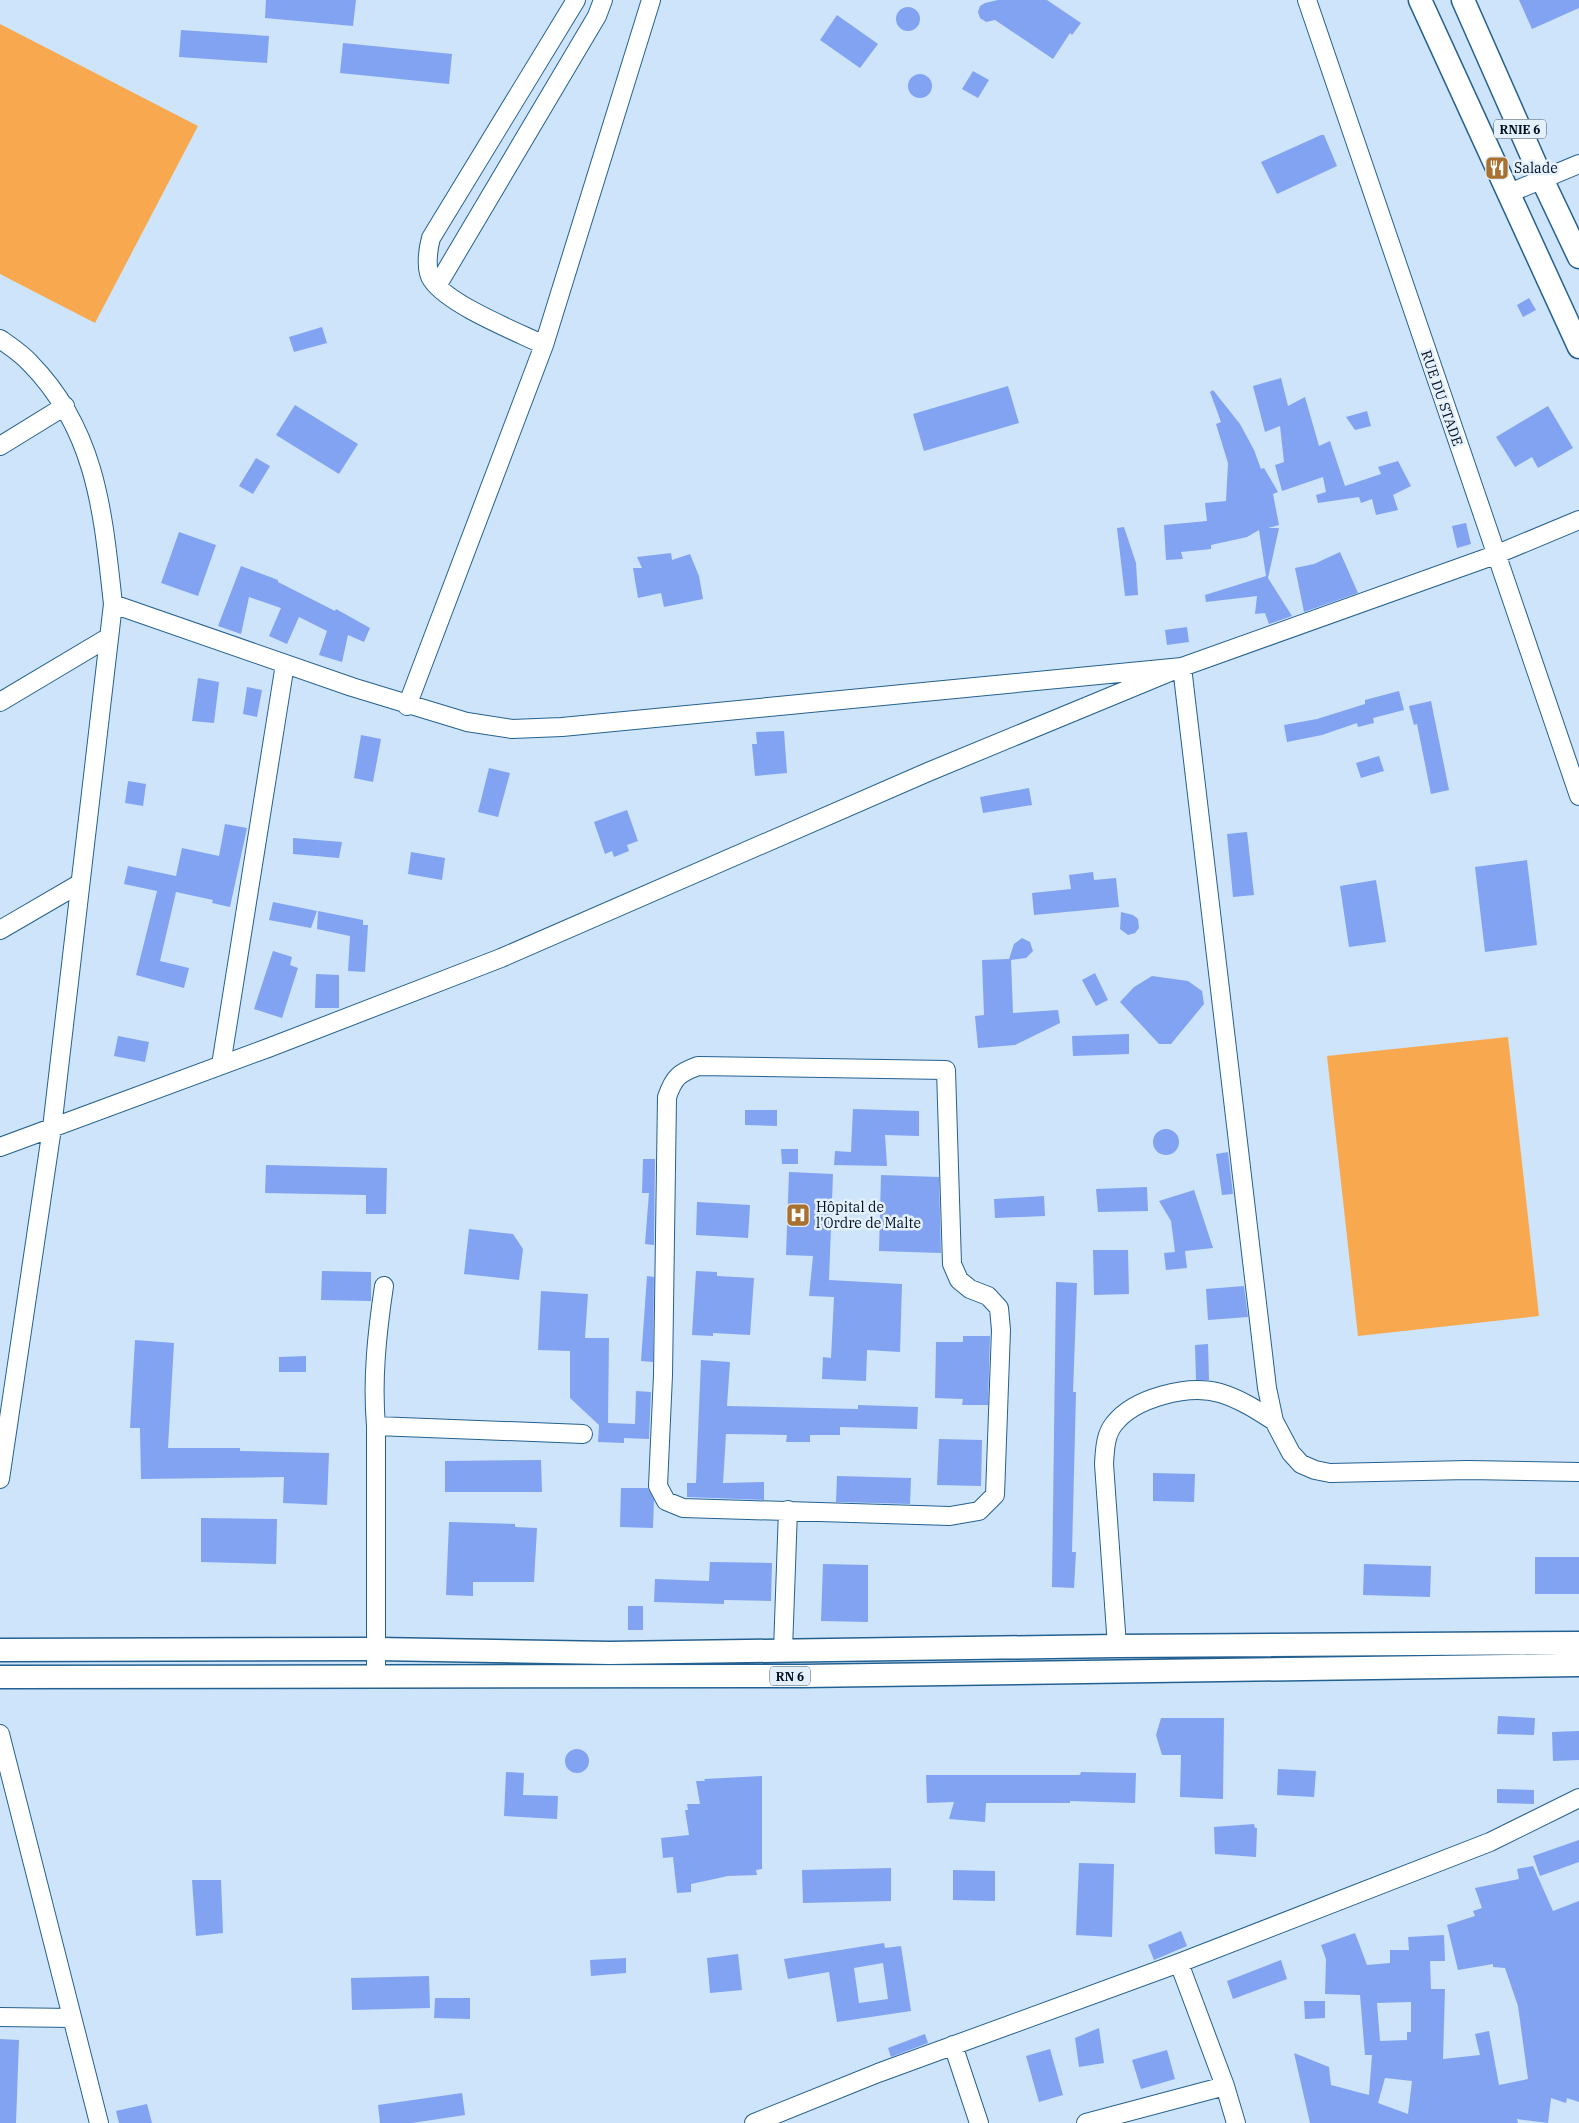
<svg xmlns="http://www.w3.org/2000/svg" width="1579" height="2123" viewBox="0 0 1579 2123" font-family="'IBM Plex Serif',serif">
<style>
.green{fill:#f8a84e}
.building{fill:#82a3f1;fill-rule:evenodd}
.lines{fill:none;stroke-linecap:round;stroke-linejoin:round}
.minor-casing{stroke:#256190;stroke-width:20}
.major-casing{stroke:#256190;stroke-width:25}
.minor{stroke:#fff;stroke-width:18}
.major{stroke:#fff;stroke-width:22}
.labels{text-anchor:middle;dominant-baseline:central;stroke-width:5;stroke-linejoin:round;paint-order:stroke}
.shield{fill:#e4f0fb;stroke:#445363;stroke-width:1}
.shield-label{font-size:12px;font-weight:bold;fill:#001022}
.poi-label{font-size:14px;fill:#001022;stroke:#e4f0fb;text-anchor:start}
.street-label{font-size:14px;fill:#001022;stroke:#e4f0fb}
</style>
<rect width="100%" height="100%" fill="#cde4fa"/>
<path class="green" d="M0 24 198 126 95 323 0 274Z
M1508 1037 1539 1316 1358 1336 1327 1056Z"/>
<path class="building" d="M266 0H356L353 26 265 18Z
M998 0H1047L1081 23 1072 35 1070 33 1053 59 995 20 986 22 980 18 978 12 980 6 985 3Z
M1519 0H1579V8L1532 29Z
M896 19a12 12 0 1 1 24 0a12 12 0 1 1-24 0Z
M837 15 878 44 860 68 820 40Z
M181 30 269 36 267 63 179 57Z
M343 43 452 54 449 84 340 73Z
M973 71 989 80 978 98 962 89Z
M908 86a12 12 0 1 1 24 0a12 12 0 1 1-24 0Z
M1321 135H1324L1337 166 1277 194 1261 162Z
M1529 298 1536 310 1523 317 1517 305Z
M322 327 327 343 294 352 289 337Z
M1281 378 1288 406 1305 397 1319 446 1330 441 1345 486 1381 474 1378 467 1398 461 1411 486 1393 495 1398 510 1376 515 1372 499 1361 503 1359 497 1318 503 1316 495 1326 492 1323 477 1282 491 1275 465 1284 462 1280 426 1265 432 1253 386Z
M1008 386 1019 423 924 451 913 414Z
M1213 390 1240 424 1254 450 1261 469 1264 468 1278 492 1273 494 1279 525 1268 528H1279L1268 578 1292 616 1269 624 1265 613 1255 614 1257 596 1206 602 1205 595 1266 576 1259 530 1247 537 1211 545V549L1181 552 1183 559 1166 560 1164 525 1207 521 1205 503 1226 501 1228 463 1216 424 1221 422 1210 392Z
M295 405 358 444 339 474 276 435Z
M1548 406 1573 448 1538 468 1532 457 1515 467 1496 437Z
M1367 411 1371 426 1355 430 1346 417Z
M256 458 270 466 253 494 239 486Z
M1466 523 1471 544 1457 548 1452 526Z
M1124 527 1136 563 1138 595 1125 596 1117 528Z
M179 532 216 545 198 596 161 583Z
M1340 552 1358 593 1304 612 1295 568 1314 564Z
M671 553 672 560 690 554 699 576 703 599 664 607 661 593 638 598 633 568H642L637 557Z
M241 566 278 580V582L335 611 336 609 370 628 364 642 348 635 342 662 319 655 327 631 299 617 287 644 269 636 281 608 249 597 241 634 218 626Z
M1187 627 1189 642 1167 645 1165 630Z
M198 678 219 682 214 723 192 721Z
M247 687 262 690 257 717 243 714Z
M1399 691 1404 710 1373 718 1374 723 1358 727 1357 723 1322 735 1287 742 1284 725 1317 719 1365 704V700Z
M1431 701 1449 790 1431 794 1417 724 1414 725 1409 706Z
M784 731 787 773 755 776 752 744H757L756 732Z
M361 735 381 739 373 782 354 778Z
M1379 756 1384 771 1361 778 1356 763Z
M489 768 510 773 498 817 478 812Z
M128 781 146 784 143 806 125 803Z
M1029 788 1032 805 983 813 980 797Z
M627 810 638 841 627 845 629 851 614 857 612 851 605 854 594 822Z
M225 824 247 828 230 907 212 903 213 900 176 892 160 961 189 968 184 988 136 975 157 891 124 884 128 866 176 876 182 848 219 856Z
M1247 832 1254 895 1233 897 1227 834Z
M293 838 342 842 339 858 293 854Z
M411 852 445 858 442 880 408 874Z
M1527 860 1537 945 1485 952 1475 867Z
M1093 872 1094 880 1116 878 1119 907 1034 915 1032 893 1071 889 1069 875Z
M1376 880 1386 942 1349 947 1340 886Z
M273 902 317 911 311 928 269 920Z
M318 911 363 920V925H368L365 972 348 971 350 936 317 929Z
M1121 912 1133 915 1138 919 1139 928 1135 933 1128 935 1120 929Z
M1022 938 1030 942 1033 951 1026 958 1011 960 1013 1013 1058 1010 1060 1023 1015 1045 978 1048 975 1016 984 1015 982 960 1009 959 1014 944Z
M273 951 292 957 290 965 298 968 282 1018 254 1009Z
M1095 973 1108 1000 1096 1006 1082 980Z
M316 974 339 975V1008H315Z
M1152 976 1188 981 1202 991 1204 1004 1171 1044H1159L1120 1002 1134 987Z
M1129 1034V1054L1073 1056 1072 1036Z
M118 1036 149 1042 145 1062 114 1056Z
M853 1109 919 1111V1136L885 1135 887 1166 834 1165 835 1151 851 1152Z
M745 1110H777V1126L745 1125Z
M1153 1142a13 13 0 1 1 26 0a13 13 0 1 1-26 0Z
M781 1149H798V1164H782Z
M1228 1152 1233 1194 1222 1195 1216 1154Z
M643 1159H655L654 1245 645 1244 649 1193H642Z
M266 1165 387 1168 386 1214H366V1195L265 1193Z
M789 1172 833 1174 829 1280 902 1284 900 1352 867 1350 866 1381 822 1379 823 1357 831 1358 834 1297 809 1296 813 1256 786 1255Z
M881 1175 939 1177 941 1253 879 1251Z
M1147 1187 1148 1211 1098 1212 1096 1189Z
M1194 1190 1213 1248 1185 1251 1187 1268 1166 1270 1164 1253 1175 1252 1171 1221 1159 1201Z
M1044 1196 1045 1216 995 1218 994 1199Z
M697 1202 750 1205 748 1238 696 1235Z
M469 1229 513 1234 523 1249 519 1280 464 1274Z
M1093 1250H1128L1129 1294 1094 1295Z
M322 1271 371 1272V1301L321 1300Z
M696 1271 717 1272V1276L754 1278 750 1335 713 1333V1336L692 1335Z
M647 1276 654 1277 653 1362 641 1361Z
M1056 1282 1077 1283 1073 1392H1076L1072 1552H1076L1074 1588 1052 1587Z
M1244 1286 1248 1317 1208 1320 1206 1289Z
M541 1291 588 1294 585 1338H609L608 1423 635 1424 636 1391 651 1392 649 1439 624 1438V1443L598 1442 599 1425 570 1398V1351L538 1350Z
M963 1336H990L988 1405H962L963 1399 935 1398 936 1342H963Z
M135 1340 174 1343 168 1448H240V1451L329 1453 327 1505 283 1503 284 1477 141 1479 140 1428H130Z
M1208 1344 1209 1380H1196L1195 1345Z
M306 1356V1372H279V1357Z
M701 1360 730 1362 727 1406 858 1409V1405L918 1407 917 1429 840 1427V1435H810V1442H786L787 1435 726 1434 723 1483 764 1482V1500L687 1497V1483H696Z
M939 1439 982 1440 981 1486 937 1485Z
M541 1460 542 1492H445V1461Z
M1153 1473 1195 1474 1194 1502 1153 1501Z
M837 1476 911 1478 910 1504 836 1502Z
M621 1488H648L654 1500 653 1528 620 1527Z
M201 1518 277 1519 276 1564 201 1562Z
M449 1522 515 1524V1527L537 1528 534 1582H473V1596L446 1595Z
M1535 1557H1579V1594H1535Z
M710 1562 772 1563 771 1601 724 1600V1604L654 1602 655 1579 709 1581Z
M823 1564 868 1565V1622L821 1621Z
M1364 1564 1431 1566 1430 1597 1363 1595Z
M628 1606H643V1630H628Z
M1498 1716 1535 1718 1534 1735 1497 1734Z
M1161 1718H1224L1223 1799 1180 1797 1181 1755H1162L1156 1735Z
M1579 1731V1760L1553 1761 1552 1732Z
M565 1761a12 12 0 1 1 24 0a12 12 0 1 1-24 0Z
M1278 1769 1316 1771 1314 1797 1277 1795Z
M506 1772 524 1773 523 1795 558 1796 557 1819 504 1816Z
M1081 1772 1136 1773 1135 1803 1070 1801V1803H986L985 1822 949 1819 954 1802 927 1803 926 1775H1080Z
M762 1776V1869L756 1870 757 1875 728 1876 691 1884V1892L677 1893 673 1857 663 1858 661 1838 689 1835 685 1810H688L687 1804H700L696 1781H705L704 1779Z
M1497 1789 1534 1790V1804L1497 1803Z
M1254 1824 1255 1828H1257L1256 1857 1215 1854 1214 1827Z
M1579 1840V1862L1540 1876 1533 1856Z
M1079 1863 1114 1864 1112 1937 1076 1935Z
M1533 1866 1553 1911 1579 1901V2102L1567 2098 1566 2103 1551 2098 1548 2123 1517 2119 1518 2123H1310L1294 2053 1329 2067 1331 2085 1369 2095 1372 2055H1365L1360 1995 1325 1994 1326 1959 1321 1945 1355 1933 1367 1965 1390 1963V1950H1409L1408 1937 1444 1935 1445 1961H1430L1431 1989H1445L1443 2059 1480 2055 1475 2034 1489 2031 1499 2085 1528 2079 1518 2006 1505 1968 1493 1967V1964L1458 1970 1447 1925 1475 1916 1473 1911 1482 1908 1475 1888 1519 1879 1517 1869ZM1411 2002V2032H1407V2040L1380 2041 1377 2003ZM1385 2078 1412 2081 1408 2114 1378 2103Z
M891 1868V1901L803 1903 802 1870Z
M953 1870 995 1871V1901L953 1900Z
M192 1880H221L223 1933 196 1936Z
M1181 1931 1187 1946 1154 1960 1148 1945Z
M884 1943 885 1948 901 1946 911 2011 837 2022 829 1972 788 1979 784 1959ZM883 1963 888 1999 859 2003 854 1968Z
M738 1954 742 1990 710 1993 707 1958Z
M626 1958V1973L591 1976 590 1960Z
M1281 1960 1287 1979 1233 1999 1227 1981Z
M429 1976 430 2008 352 2010 351 1978Z
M435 1998H470V2019L434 2018Z
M1304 2001H1325V2018L1305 2019Z
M1099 2028 1104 2063 1079 2067 1075 2038Z
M925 2034 928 2043 891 2057 888 2048Z
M0 2039 19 2040 16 2123H0Z
M1050 2049 1063 2095 1039 2102 1026 2056Z
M1167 2050 1175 2079 1141 2089 1132 2060Z
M462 2093 465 2115 412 2123H380L378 2105Z
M147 2104 152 2123H119L116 2111Z"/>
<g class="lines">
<g class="minor-casing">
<path id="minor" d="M1307 0 1579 796
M1507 194 1579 164
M437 286 597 16 603 0
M0 339C10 346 22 354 30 363 97 431 103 514 113 604L352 687 467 722 512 729 562 727 1182 667 1495 555 1579 520
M544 345C515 331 449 305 432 280 425 270 428 249 431 238L576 0
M0 446 65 406
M0 702 109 637
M407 706 544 345 651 0
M0 930 79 884
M221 1065 285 664
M698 1066 946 1070 952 1264 959 1280 970 1289 988 1296 999 1308 1001 1330 995 1495 979 1511 950 1516 683 1508 666 1501 658 1486 663 1375 667 1097C674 1077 679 1073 698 1066Z
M0 1147 268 1048 501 958 928 772 1182 667 1267 1388 1274 1421 1291 1453 1301 1464 1315 1470 1330 1473 1468 1470 1579 1472
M376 1426 583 1434
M0 1479 52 1128 113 604
M1117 1646 1104 1464C1105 1450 1105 1435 1114 1424 1134 1398 1188 1384 1220 1393 1240 1399 1257 1410 1274 1421
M783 1650 788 1510
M376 1678V1426C372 1379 377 1333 384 1286
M0 1734 99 2123
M1179 1963 1225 2086 1236 2123
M0 2017 72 2018
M953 2045 979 2123
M754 2123 878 2073 1179 1963 1490 1842 1579 1798
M1086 2123 1225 2086"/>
</g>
<g class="major-casing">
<path id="major" d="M1420 0 1579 347
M1463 0 1542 179 1579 257
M0 1650 377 1649 610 1653 1117 1646 1579 1643
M0 1677 802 1676 1579 1665"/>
</g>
<use href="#minor" class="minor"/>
<use href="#major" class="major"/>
</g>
<defs>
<g id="restaurant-square" transform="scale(1.25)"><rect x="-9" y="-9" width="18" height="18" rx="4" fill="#a9702f" stroke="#e4f0fb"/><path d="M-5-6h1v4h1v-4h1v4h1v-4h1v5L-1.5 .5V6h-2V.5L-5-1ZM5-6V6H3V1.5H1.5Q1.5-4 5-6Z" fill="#fff"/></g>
<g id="hospital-square" transform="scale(1.25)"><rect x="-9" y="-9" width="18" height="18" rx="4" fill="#a9702f" stroke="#e4f0fb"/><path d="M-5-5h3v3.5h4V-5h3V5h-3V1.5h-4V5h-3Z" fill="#fff"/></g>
</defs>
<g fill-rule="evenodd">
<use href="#restaurant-square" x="1497" y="168"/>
<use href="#hospital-square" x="798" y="1215"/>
</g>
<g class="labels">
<g class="shield">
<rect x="1494" y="119.5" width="52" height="19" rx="4"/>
<rect x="770" y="1666.5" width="40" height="19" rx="4"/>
</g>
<g class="shield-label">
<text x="1520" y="129">RNIE 6</text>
<text x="790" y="1676">RN 6</text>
</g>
<g class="poi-label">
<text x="1514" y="168">Salade</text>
<text x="816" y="1207">Hôpital de<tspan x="816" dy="16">l'Ordre de Malte</tspan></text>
</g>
<g class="street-label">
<text transform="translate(1442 398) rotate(71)">RUE DU STADE</text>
</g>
</g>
</svg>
